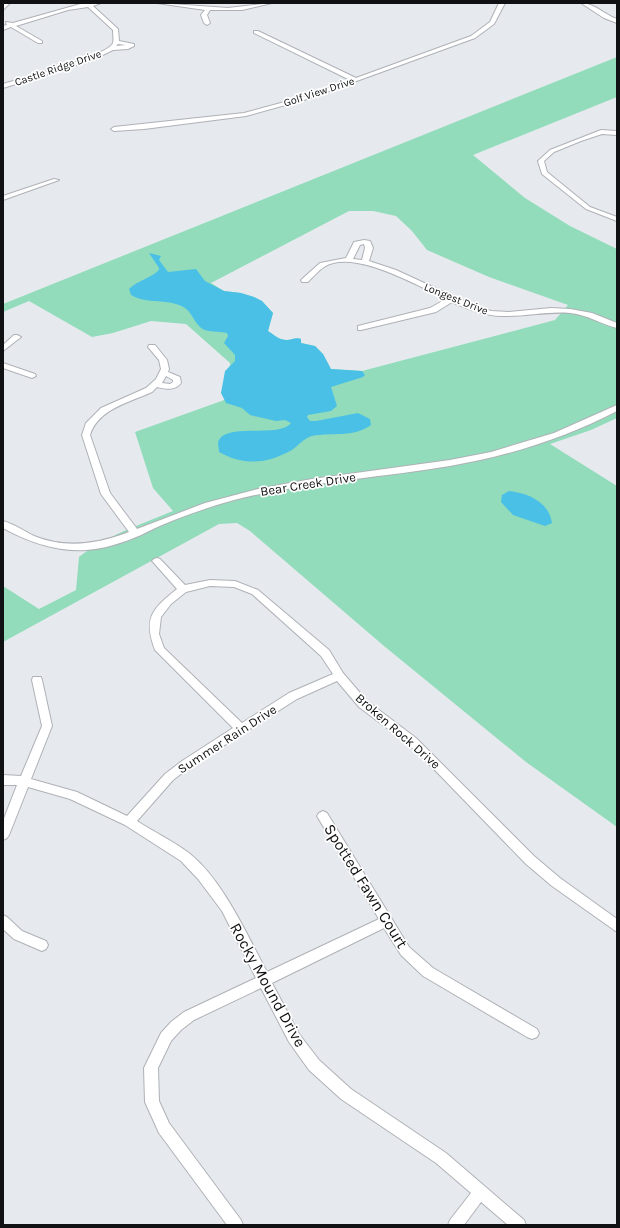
<svg xmlns="http://www.w3.org/2000/svg" width="620" height="1228" viewBox="0 0 620 1228" font-family="Karla,sans-serif">
<style>
.green{fill:#92dcbb;fill-rule:evenodd}
.water{fill:#4ac0e6}
.lines{fill:none;stroke-linecap:round;stroke-linejoin:round}
.minor-casing{stroke:#aeb1b6;stroke-width:2}
.minor{fill:#fff;fill-rule:evenodd}
.labels{text-anchor:middle;dominant-baseline:central;stroke-width:3.5;stroke-linejoin:round;paint-order:stroke}
.far-street-label{font-size:11px;fill:#101112;stroke:#fff}
.street-label{font-size:13px;fill:#101112;stroke:#fff}
.near-street-label{font-size:16px;fill:#101112;stroke:#fff}
</style>
<rect width="100%" height="100%" fill="#e6eaef"/>
<path class="green" d="M617 57V97L473 155 525 198 570 226 617 249V418L591 430 550 444 617 486V827L526 762 384 646 250 531 237 523 219 524 3 642V586L39 609 76 590 79 557C107 535 140 525 173 511L153 488 135 432 227 399 230 363 186 324 151 321 113 333 92 337 29 301 3 312V304ZM349 211H373L396 216 412 231 427 250 489 277 568 305 555 320 362 371 331 369 323 354 315 346 301 343V339C296 337 292 340 287 340 279 340 274 335 268 331L273 313 262 301 254 297 241 293 224 291 211 283Z"/>
<path class="water" d="M149 253 161 256 159 260 168 272 196 269 205 281 224 291 241 293 254 297 262 301 273 313 268 331C274 335 279 340 287 340 292 340 296 337 301 339V343L315 346 323 354 331 369 362 371 365 375 363 377 331 387 337 406 331 411 308 415 307 417 310 421H316L358 413 370 419 371 425C353 438 333 432 312 436 304 438 298 446 292 450 267 464 244 466 219 452 219 449 218 445 218 443 222 421 279 439 291 423L285 420 276 421 250 415 242 408 226 403 221 393 225 371 235 361V355L224 343 228 336 227 333C219 331 206 333 200 327 192 319 191 309 179 305 163 299 146 304 131 295L129 289C138 280 150 279 159 270V268Z
M509 491C528 493 549 502 552 523L545 526 513 515 501 502 502 495Z"/>
<g class="lines">
<g class="minor-casing">
<path id="minor" d="M4 3H10L3 10Z
M84 3H101L93 6 118 29 119 41 134 44V46L128 49 113 50 90 61 3 88V84C20 79 108 56 113 43 114 40 113 34 113 30L88 7 68 10 16 26 42 41V43H38L11 27 3 30V26L7 25 6 22 13 23ZM118 44 126 45 116 46Z
M157 3 228 8 272 3 242 10H210L207 15 210 23 207 25 204 23 201 15 205 10Z
M499 3H505L494 24 475 38 307 99 246 116 144 129 114 131 111 129 114 127 244 113 303 97 350 80 254 33V31H258L356 78 471 36 490 22Z
M581 3C594 3 605 15 617 19V23L604 18Z
M601 130 617 131V135L602 134 581 141 554 152 544 161 547 172 590 207 617 217V221L586 209 542 174 538 161 550 150Z
M54 179 59 180 3 200V196Z
M364 240 370 241 373 248 369 261 396 270 472 305 491 311 509 312 551 308 570 309 592 313 617 323V328C600 324 589 315 570 313 547 311 525 317 502 316 485 316 468 309 452 302L436 312 361 330H358V326L430 308 446 299C418 286 353 248 324 267 318 271 313 277 308 282H302L301 280 320 263 346 258 354 242ZM364 244 365 248 362 260 353 259 360 245Z
M14 335H17L21 337 3 351V345Z
M149 345H155L167 360 169 369 168 372 180 377 181 383C175 391 166 389 157 387L152 392C130 402 98 409 90 435L110 493 137 529 205 503 258 489 312 479 450 460 491 452 554 433 617 405V411C565 438 508 456 450 466 378 478 305 482 234 500 205 508 168 521 141 535 125 542 104 549 86 550 56 552 29 542 3 528V521C14 524 24 531 34 536 66 549 98 544 129 532L101 494 82 435 86 423 101 408 146 388 156 379 161 369 159 360 148 347ZM166 376 173 380V382L170 384 162 383Z
M3 363 35 374 36 376 32 378 3 368Z
M157 558 160 559 185 585 210 580 235 581 258 590 329 650 343 673 367 701 416 738 534 856 560 878 617 919V932L552 886 526 864 430 765 408 744 359 707 337 681 297 699 190 767 173 780 137 821C154 832 173 841 189 853 223 880 247 935 267 972L379 919 317 816 319 813 323 811 327 813 409 947 433 968 537 1029 539 1033 537 1037 532 1039 527 1037 423 976 401 955 384 928 272 983 299 1034 319 1060 351 1089 446 1153 524 1220 526 1225H508L481 1202 464 1225H448L450 1220 471 1193 436 1163 341 1099 309 1070 289 1042 261 988 194 1020 181 1030 171 1041 158 1068 159 1101 169 1123 241 1220 243 1225H227L159 1133 145 1102 144 1068 161 1033 171 1022 184 1012 256 978 222 911 198 879 181 861 125 825 70 799 28 787 9 835 7 838 3 840V821L17 785H3V775L21 776 42 726 32 680 33 677H41L42 680 52 726 31 779 77 792 127 816 165 774 182 761 233 728 155 650C143 618 152 609 177 589L154 563 152 561 154 559ZM210 586 234 587 252 594 321 656 333 674 289 693 242 723 164 648 159 634 161 617 171 604 186 592Z
M3 915 7 917 22 931 46 941 48 945 46 949 42 951 14 939 3 929Z"/>
</g>
<use href="#minor" class="minor"/>
</g>
<g class="labels">
<g class="far-street-label">
<text transform="translate(58 68) rotate(-19)">Castle Ridge Drive</text>
<text transform="translate(319 92) rotate(-18)">Golf View Drive</text>
<text transform="translate(456 299) rotate(22)">Longest Drive</text>
</g>
<g class="street-label">
<text transform="translate(308 484) rotate(-9)">Bear Creek Drive</text>
<text transform="translate(398 731) rotate(41)">Broken Rock Drive</text>
<text transform="translate(227 739) rotate(-33)">Summer Rain Drive</text>
</g>
<g class="near-street-label">
<text transform="translate(366 886) rotate(58)">Spotted Fawn Court</text>
<text transform="translate(268 985) rotate(61)">Rocky Mound Drive</text>
</g>
</g>
<rect width="620" height="1228" fill="none" stroke="#101112" stroke-width="8"/>
</svg>
